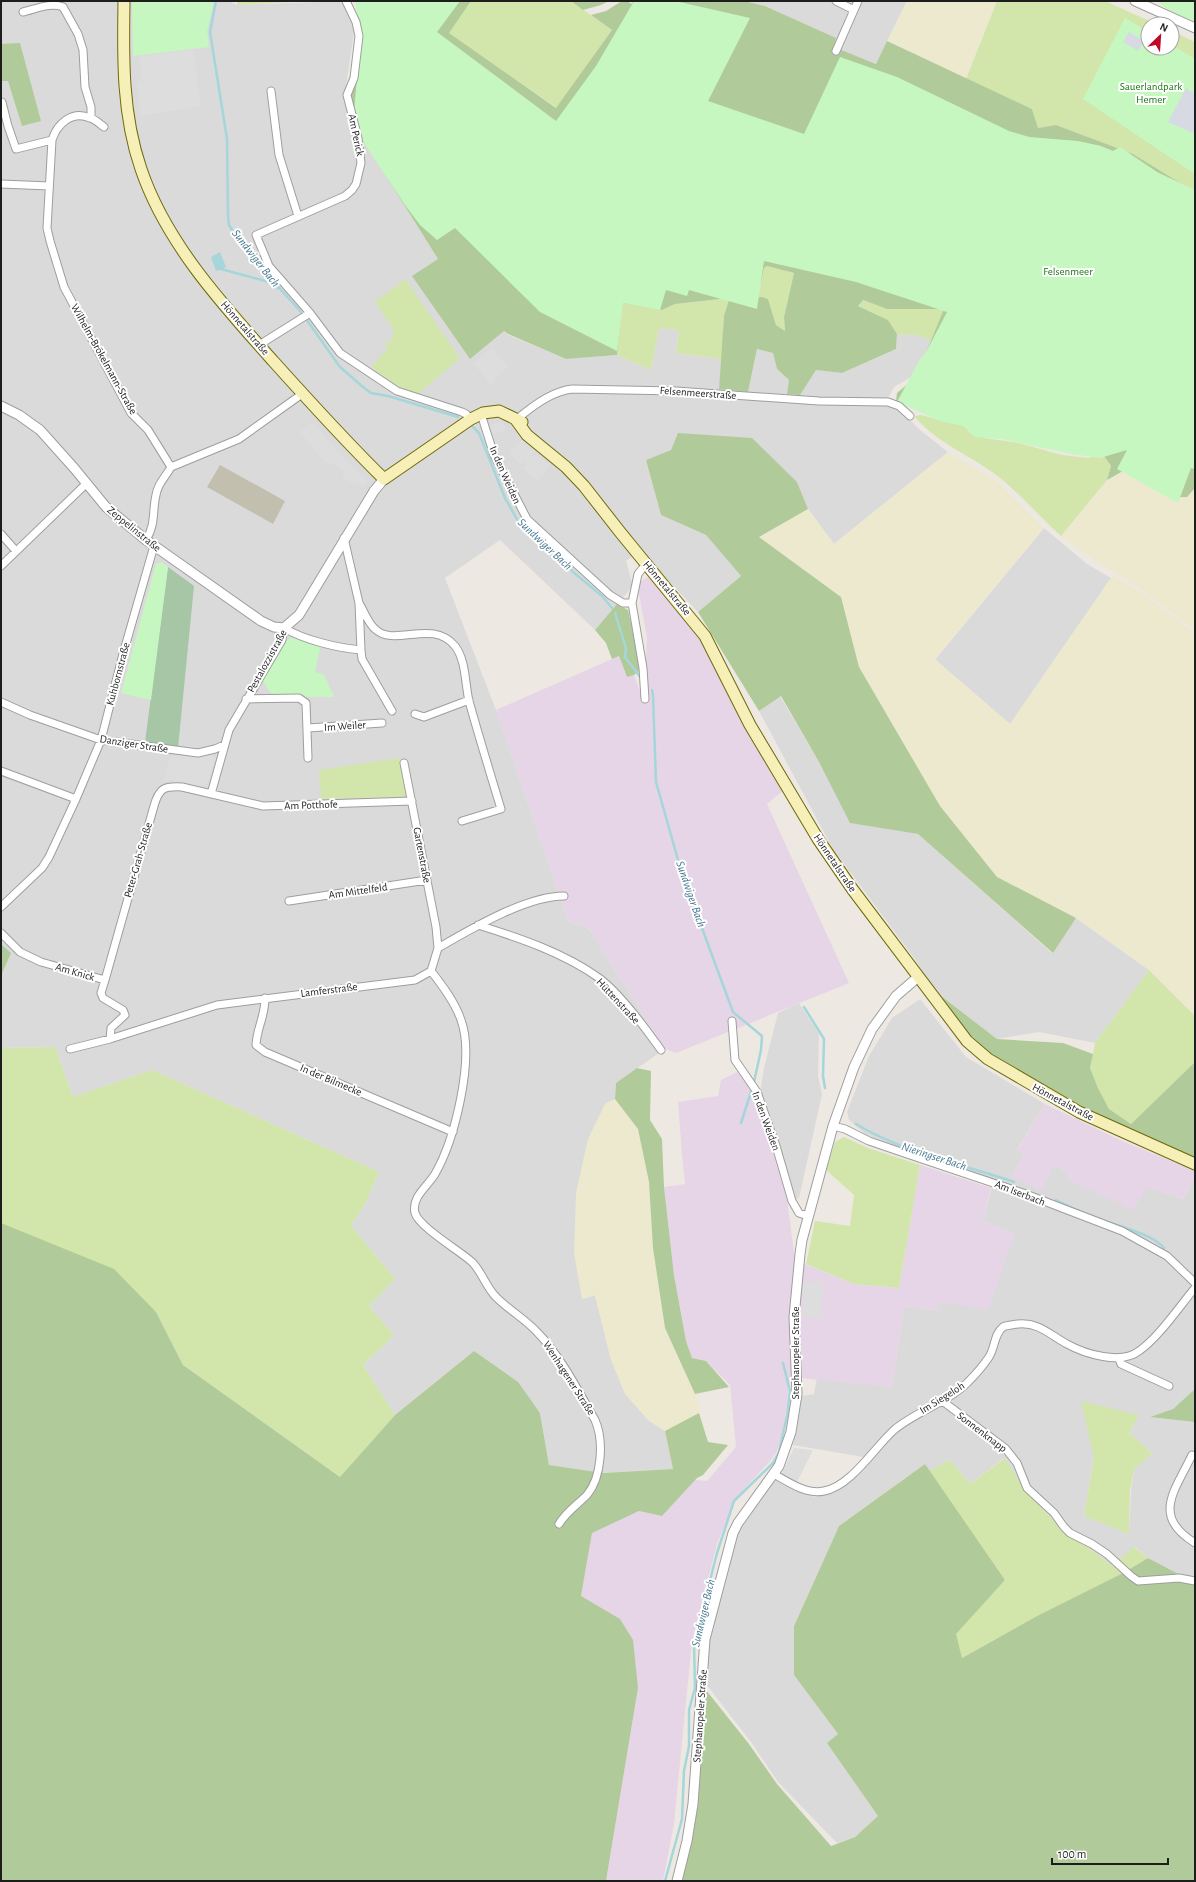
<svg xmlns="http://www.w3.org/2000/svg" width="1196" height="1882" viewBox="0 0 1196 1882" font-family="'Alegreya Sans',sans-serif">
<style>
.residential{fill:#dbdada;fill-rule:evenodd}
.industrial{fill:#e6d5e6}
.construction{fill:#c2bfaf}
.farmland{fill:#ece9cf}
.grass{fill:#d2e6ab}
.forest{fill:#b0cb99}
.cemetery{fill:#a6c6a5}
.park{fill:#c6f7c1}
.parking{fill:#ddd}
.plaza{fill:#d7d9e3}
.water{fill:#a5d6da}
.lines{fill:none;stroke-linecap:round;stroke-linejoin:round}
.stream{stroke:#a5d6da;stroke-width:2.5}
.minor-casing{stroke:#9e9e9e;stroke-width:9}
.tertiary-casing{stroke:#9e9e9e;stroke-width:11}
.secondary-casing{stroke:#6e690a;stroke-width:13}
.minor{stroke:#fff;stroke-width:7}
.tertiary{stroke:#fff;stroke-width:9}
.secondary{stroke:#f6efb8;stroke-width:11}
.labels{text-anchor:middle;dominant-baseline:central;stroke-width:4;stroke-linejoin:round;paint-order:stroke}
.park-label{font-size:11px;fill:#187610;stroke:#fff}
.street-label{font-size:11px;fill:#1d1d1d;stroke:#fff}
.water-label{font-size:12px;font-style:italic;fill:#457891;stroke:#fff}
</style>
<rect width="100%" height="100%" fill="#eee8e3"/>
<path class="residential" d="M1 1H229L237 5 344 1 355 25 345 93 371 152 438 259 413 276 504 331 508 335 566 359 617 355 651 370 659 328 679 330 676 353 722 359 719 389 748 392 757 349 773 353 777 369 789 380 816 370 842 373 896 349 897 334 915 335 932 340 922 365 916 374 894 387 887 400 900 410 920 430 948 452 834 544 808 509 797 482 672 450 646 460 661 515 706 535 741 576 698 612 640 551 626 561 633 586 595 630 500 540 445 578 496 710 568 921 589 929 665 1049 616 1083 615 1099 605 1104 583 1299 595 1295 611 1360 648 1420 665 1431 673 1469 599 1473 549 1465 540 1412 474 1351 395 1415 363 1365 394 1335 369 1306 395 1279 351 1226 365 1204 379 1172 152 1070 73 1097 55 1047 1 1048V976L11 953 1 944Z
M744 1H907L876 64 833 47 835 38 765 6Z
M1044 528 1087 564 1111 578 1010 724 935 660Z
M780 696 819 762 851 823 918 834 1052 953 1076 918 1149 970 1095 1043 1039 1032 997 1039 936 992 914 958 833 849 759 711Z
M920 999 966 1057 1045 1104 1017 1150 1024 1154 1011 1178 1054 1165 1069 1174 1067 1179 1147 1187 1183 1199 1195 1175V1389L1173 1409 1150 1417 1195 1422V1580L1188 1579 1148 1558 1135 1547 1112 1566 1049 1516 1023 1488 1004 1458 970 1484 950 1460 929 1471 925 1464 839 1526 794 1626V1675L838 1734 828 1743 878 1816 855 1837 837 1843 778 1782 751 1742 706 1684 708 1646 738 1532 775 1480 814 1497 843 1486 869 1458 793 1445 802 1396 814 1394 817 1378 892 1387 904 1307 938 1310 939 1302 1015 1234 983 1221 994 1179 889 1144 865 1134 849 1120 847 1112 869 1056 892 1018ZM1139 1415 1129 1433 1152 1453 1134 1470 1131 1491 1129 1534 1084 1516 1094 1458Z
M799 1003 819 1034 818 1076 822 1094 799 1198 794 1199 778 1138 760 1093 764 1068 778 1013Z"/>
<path class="industrial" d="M649 577 667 595 700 634 784 790 767 804 849 983 676 1053 665 1049 589 929 568 921 496 710 619 656 627 677 634 675 642 698H649L646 658 647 637 637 583Z
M737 1072 756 1097 787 1200 795 1260 854 1284 899 1288 920 1165 991 1188 983 1221 1015 1234 988 1310 940 1302 938 1310 904 1307 892 1387 790 1377 784 1429 777 1451 771 1460 736 1498 717 1544 692 1641 674 1824 663 1881H606L638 1688 581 1596 592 1532 639 1511 662 1516 695 1480 707 1481 736 1447 730 1385 706 1361 692 1358 686 1341 674 1275 664 1187 685 1184 682 1155 678 1102 718 1096 721 1080Z
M1045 1104 1120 1140 1195 1171V1175L1183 1199 1147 1187 1133 1210 1067 1179 1069 1174 1054 1165 1042 1190 1011 1178 1024 1154 1017 1151Z"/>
<path class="construction" d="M220 465 285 501 273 524 207 487Z"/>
<path class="farmland" d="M907 1H997L966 79 887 41Z
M948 452 998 482 1044 528 935 659 1010 724 1113 575 1149 598 1195 633V1016L1149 970 1076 918 997 877 940 806 859 667 841 597 759 537 808 509 834 544Z
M1122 471 1187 497 1195 488V630L1136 586 1096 561 1061 536 1107 480Z
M615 1099 638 1129 649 1182 653 1248 665 1328 700 1405 699 1413 665 1431 648 1420 625 1394 611 1360 595 1295 582 1299 574 1253 576 1193 588 1139 605 1104Z"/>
<path class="grass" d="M237 1H312L237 5Z
M471 1H571L612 30 557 108 448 33Z
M997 1H1105L1156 24H1148V48H1172V31L1195 42V192L1133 154 1056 125 1038 128 1032 109 966 79Z
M767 266 794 273 784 317 785 332 776 325 768 299 724 316 722 359 676 353 679 330 659 328 651 370 617 355 622 303 662 310 675 304 720 299 716 292 761 281 764 268Z
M405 279 460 358 418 394 398 388 371 367 388 348 385 345 393 337V328L375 302Z
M863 300 887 309H945L932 340 915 335 897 334 888 320 858 306Z
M921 415 940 420 957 422 984 438 1019 443 1062 455 1089 458 1102 453 1111 466 1107 480 1061 536C1040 517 1021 495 999 477 972 456 938 444 915 417V416Z
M399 758 408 797 321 799 319 770Z
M1149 970 1195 1016V1062L1131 1124 1109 1109 1098 1088 1090 1068 1095 1043Z
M55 1047 73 1097 152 1070 379 1172 365 1204 351 1226 395 1279 369 1306 394 1335 363 1365 395 1415 340 1477 183 1365 156 1312 18 1231 1 1223V1048Z
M844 1137 868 1148 920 1165 899 1288 854 1284 806 1264 815 1221 850 1226 854 1195 826 1170 835 1142Z
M1081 1401 1139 1415 1129 1433 1152 1453 1134 1470 1130 1491 1129 1534 1084 1516 1094 1458Z
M1005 1458 1023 1488 1049 1516 1112 1566 1134 1547 1148 1558 1125 1572 1037 1616 962 1658 955 1634 1005 1580 929 1471 950 1460 970 1484Z"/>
<path class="forest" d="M362 1H471L449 33 556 108 612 30 591 15 606 11 622 1H628L631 4 634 1H744L765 6 836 38 834 47 876 64 887 41 1032 109 1038 128 1056 125 1133 154 1195 192V488L1187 497H1170L1123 471 1107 480 1111 466 1102 453C1046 441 988 430 933 413 921 409 907 408 896 401L897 393 916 377 944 309H887L863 300 858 306 888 320 897 334 896 349 842 373 816 370 800 395 787 394 789 380 777 369 773 353 757 349 748 392 719 389 724 316 729 300 762 297 768 299 776 325 785 331 784 317 794 273 767 266 764 268 761 282 755 281 716 292 720 299 675 304 662 310 622 303 617 355 566 359 508 334 504 331 470 359 412 276 438 259 371 152 348 96Z
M571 1H609L601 5 583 10Z
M20 43 41 121 22 126 8 81H1V44Z
M678 433 752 438 797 482 808 509 759 537 841 597 859 667 940 806 997 877 1076 918 1053 953 918 834 850 823 819 762 781 696 759 711 698 612 741 576 706 535 661 515 646 460 671 450Z
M617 604 628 610 637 652 639 671 634 675 627 677 619 656 612 659 606 643 595 630Z
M1 944 11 953 1 976Z
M936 992 997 1039 1063 1043 1093 1054 1090 1068 1098 1088 1109 1109 1131 1124 1195 1062V1158L1079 1105 994 1056 967 1032Z
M637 1068 651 1071 650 1120 662 1139 664 1187 674 1275 686 1341 692 1358 706 1361 729 1387 695 1394 665 1328 653 1248 649 1182 638 1129 615 1099 616 1083Z
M1 1223 114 1269 156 1312 183 1365 340 1477 395 1415 474 1351 518 1382 540 1413 549 1465 603 1473 673 1469 665 1431 699 1413 708 1442 728 1445 703 1475 697 1478 662 1516 639 1511 592 1533 581 1596 620 1619 633 1640 638 1688 606 1881H1Z
M1195 1389V1422L1150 1417 1173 1409Z
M925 1464 1005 1580 956 1634 962 1658 1037 1616 1125 1572 1148 1558 1188 1579 1195 1580V1881H681L698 1803 706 1690 749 1744 777 1784 831 1846 855 1837 878 1816 827 1743 838 1734 794 1675V1626L839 1526Z"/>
<path class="cemetery" d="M168 567 194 586 178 748 145 742Z"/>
<path class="park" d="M132 1H214L207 31 209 47 133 56Z
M355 1H460L437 32 556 121 596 66 634 1H675L750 18 708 101 804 134 840 57 897 77 1009 131 1029 137 1078 141 1101 146 1113 151 1120 147 1157 172 1195 190V469L1191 468 1178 503 1117 469 1127 450 1100 458 1071 454 1002 439 975 437 963 426 940 421 897 402 920 359 925 354 947 312 856 282 764 261 757 309 689 290 687 296 666 290 660 310 623 303 617 351 540 312 455 228 437 240 420 225 405 205 366 146 358 131 354 113 360 42Z
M1157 1H1195V22L1167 9Z
M1125 18 1148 32V48H1172V45L1195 59V174L1083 99Z
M161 562 168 567 151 700 121 693 156 564Z
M294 637 321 644 315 672 324 675 334 697 273 696 262 680 285 641Z"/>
<path class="parking" d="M193 50 201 106 141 116 137 85 142 80 139 56Z
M492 348 508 367 495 378 496 380 491 385 473 363Z
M499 422 504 424 505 430 492 435 490 425Z
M313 423 341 455 368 481 365 486 342 479 345 473 335 464 325 462 300 432Z
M522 439 535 452 531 456 533 458 537 454 549 465 542 477 536 480 523 468 527 464 525 461 521 465 509 453Z
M211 754 216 758 207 784 199 786 172 780 163 782 171 755 200 756Z
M804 1281 823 1283 821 1319 802 1317Z
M794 1448 813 1450 796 1484 781 1475Z"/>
<path class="plaza" d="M1129 32 1144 41 1138 51 1123 42Z
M1186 88 1195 94V132L1193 133 1168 122Z"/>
<path class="water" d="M220 252 226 267 216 271 211 257Z"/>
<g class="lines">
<path class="stream" d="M216 1 210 32 227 139 228 216 229 225 238 239 252 258 301 312 340 367 363 387 371 393 388 396 458 417
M221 269 269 282 278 288
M473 427 479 433 505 498 519 523 549 547 573 572 602 596 612 608
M615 613 626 648 625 657 641 678
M652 690 653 696 656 782 682 874 733 1012 762 1036 761 1050 754 1082
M804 1007 824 1039 823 1076 825 1088
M741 1123 751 1092
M856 1124C904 1153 962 1164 1014 1182
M1056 1200C1077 1211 1100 1219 1123 1227 1136 1232 1155 1237 1164 1248
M665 1881 682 1819 684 1771 689 1746V1710L695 1688 694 1643 717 1553 734 1501 773 1463 779 1452 787 1416 790 1391 783 1363"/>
<g class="minor-casing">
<path id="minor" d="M346 1 356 22 359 36 354 78 347 95 358 138 361 163 356 184 352 190 345 196 256 235 269 266 310 313 340 353 397 391 462 412 466 414 471 419
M836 1 854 10
M23 12C36 9 51 2 63 7L78 34 83 50 85 87 91 107V118
M836 51 858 1
M271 91 279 155 298 216
M2 102 8 126 16 149 52 140
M104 127C100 124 95 119 90 118 72 110 57 124 52 140L47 228 50 241 64 287 131 413 148 430 171 467
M1 184 49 186
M259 345 310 313
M481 414 494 455 527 519 610 595 623 603H632
M516 420C531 407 552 391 572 389L676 391 819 401 888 402 899 406 910 416
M171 467 239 439 302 394
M1 534 16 551
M344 538 359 603 361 650 362 659 392 711
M146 540C156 524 152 512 156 495 158 482 166 477 171 467
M1 566 87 483
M359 603C364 611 368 623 375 629 395 648 432 618 455 646 466 660 465 684 469 701 479 737 490 773 501 809L462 821
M246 699 299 698 306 703 308 758
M645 699 643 668 632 603 638 574 642 569 647 565
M1 702 30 715 101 740 198 753 215 749 224 745
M415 714 424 717 469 700
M308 728 382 723
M1 771 76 799
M211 794 229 730 282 640 284 628C304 640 338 648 361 650
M289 901 427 880
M1 907 42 868 49 857 76 799 101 740 123 654 154 546
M478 925C520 938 564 953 599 978 620 993 646 1029 661 1050
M1 933 20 952 41 962 105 980 101 993 103 998 123 1010 125 1015 111 1028 110 1039
M438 948C471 929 526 896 564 896
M431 971C442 985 455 1002 461 1020 475 1058 455 1139 435 1174 428 1186 411 1197 415 1213 419 1227 460 1251 472 1262 482 1272 486 1287 496 1297 509 1310 525 1319 537 1332 560 1355 579 1392 595 1420 604 1440 602 1477 587 1495 577 1505 566 1512 559 1524
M105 980 154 806C159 788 164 786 182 787L263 806 412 801
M265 998C265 1017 257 1027 256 1045L265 1052 453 1132
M732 1021 735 1060 757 1092 776 1146 792 1201 799 1213 808 1216
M70 1049 110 1039 217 1005 415 980 431 971 438 948 436 927 404 763
M833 1126 845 1129 869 1141 904 1153 1023 1193 1122 1231 1167 1256 1195 1283
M1119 1359 1121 1364 1169 1386
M941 1400 1005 1448 1017 1463 1027 1488 1054 1513 1064 1527 1070 1533 1092 1544 1107 1554 1131 1576 1138 1581 1179 1578 1195 1581
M1195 1456 1192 1455C1175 1491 1151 1516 1195 1543
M774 1474C788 1482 807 1495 824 1491 851 1486 874 1448 894 1430 915 1412 950 1401 968 1382 975 1375 983 1366 989 1357 995 1348 994 1334 1003 1327 1007 1325 1013 1325 1018 1324 1039 1322 1050 1335 1067 1344 1085 1354 1121 1365 1139 1351 1159 1337 1179 1307 1195 1288"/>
</g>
<g class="tertiary-casing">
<path id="tertiary" d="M1135 1 1195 28
M1 406 19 415 40 430 74 468 106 507 146 540 261 621 274 627 284 628 299 615 374 491 384 479
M677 1881 687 1841 693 1804 705 1639 733 1533 738 1523 779 1466 791 1432 797 1394 794 1317 800 1254 802 1240 833 1126 854 1067 872 1029 896 996 918 977"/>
</g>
<g class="secondary-casing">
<path id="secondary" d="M124 1C123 58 122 114 141 169 166 243 223 305 274 362 310 402 346 442 384 479L471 419 483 413 499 411 522 422
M516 420 527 435 566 467 584 486 620 532 705 636 750 725 818 839 853 890 967 1041 988 1059 1079 1112 1195 1164"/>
</g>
<use href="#minor" class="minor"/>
<use href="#tertiary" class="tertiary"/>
<use href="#secondary" class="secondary"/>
</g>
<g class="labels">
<g class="park-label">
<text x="1151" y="86">Sauerlandpark<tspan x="1151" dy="13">Hemer</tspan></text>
<text x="1068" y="271">Felsenmeer</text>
</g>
<g class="street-label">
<text transform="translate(356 135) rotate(78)">Am Perick</text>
<text transform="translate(245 328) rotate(49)">Hönnetalstraße</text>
<text transform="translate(104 359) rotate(61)">Wilhelm-Brökelmann-Straße</text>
<text transform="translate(698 393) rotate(4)">Felsenmeerstraße</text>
<text transform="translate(505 475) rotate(66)">In den Weiden</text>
<text transform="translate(134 529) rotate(39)">Zeppelinstraße</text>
<text transform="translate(667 588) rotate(50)">Hönnetalstraße</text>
<text transform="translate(267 661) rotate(-61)">Pestalozzistraße</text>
<text transform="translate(118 674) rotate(-75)">Kuhbornstraße</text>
<text transform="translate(345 726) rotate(-4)">Im Weiler</text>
<text transform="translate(134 744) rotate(9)">Danziger Straße</text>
<text transform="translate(311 805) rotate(-2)">Am Potthofe</text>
<text transform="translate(422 855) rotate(79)">Gartenstraße</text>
<text transform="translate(138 860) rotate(-74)">Peter-Grah-Straße</text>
<text transform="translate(835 863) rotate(56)">Hönnetalstraße</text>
<text transform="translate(358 891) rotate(-8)">Am Mittelfeld</text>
<text transform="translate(75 972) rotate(16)">Am Knick</text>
<text transform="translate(329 990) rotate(-7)">Lamferstraße</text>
<text transform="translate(618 1001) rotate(47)">Hüttenstraße</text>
<text transform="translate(331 1080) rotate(23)">In der Bilmecke</text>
<text transform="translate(1063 1102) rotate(28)">Hönnetalstraße</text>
<text transform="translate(766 1121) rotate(70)">In den Weiden</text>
<text transform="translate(1020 1193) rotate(21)">Am Iserbach</text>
<text transform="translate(795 1353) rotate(-90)">Stephanopeler Straße</text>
<text transform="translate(569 1378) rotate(57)">Wenhagener Straße</text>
<text transform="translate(942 1398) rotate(-32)">Im Siegeloh</text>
<text transform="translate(982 1432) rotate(37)">Sonnenknapp</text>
<text transform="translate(700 1716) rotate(-86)">Stephanopeler Straße</text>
</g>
<g class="water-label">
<text transform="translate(256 258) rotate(52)">Sundwiger Bach</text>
<text transform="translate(545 544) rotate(43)">Sundwiger Bach</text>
<text transform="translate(691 894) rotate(71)">Sundwiger Bach</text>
<text transform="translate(934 1156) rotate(18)">Nieringser Bach</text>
<text transform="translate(703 1613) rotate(-77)">Sundwiger Bach</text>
</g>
</g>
<rect width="1196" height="1882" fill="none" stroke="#1d1d1d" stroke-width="4"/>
<g transform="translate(1160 36) rotate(25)"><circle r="19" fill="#ffffff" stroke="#a5a5a5"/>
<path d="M0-3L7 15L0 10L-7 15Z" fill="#c10927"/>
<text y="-6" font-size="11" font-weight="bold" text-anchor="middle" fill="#1d1d1d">N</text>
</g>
<path d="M1052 1858v6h116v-6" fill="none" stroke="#1d1d1d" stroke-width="2"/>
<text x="1058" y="1858" font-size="12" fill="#1d1d1d" stroke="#ffffff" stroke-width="3" paint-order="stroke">100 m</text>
</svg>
